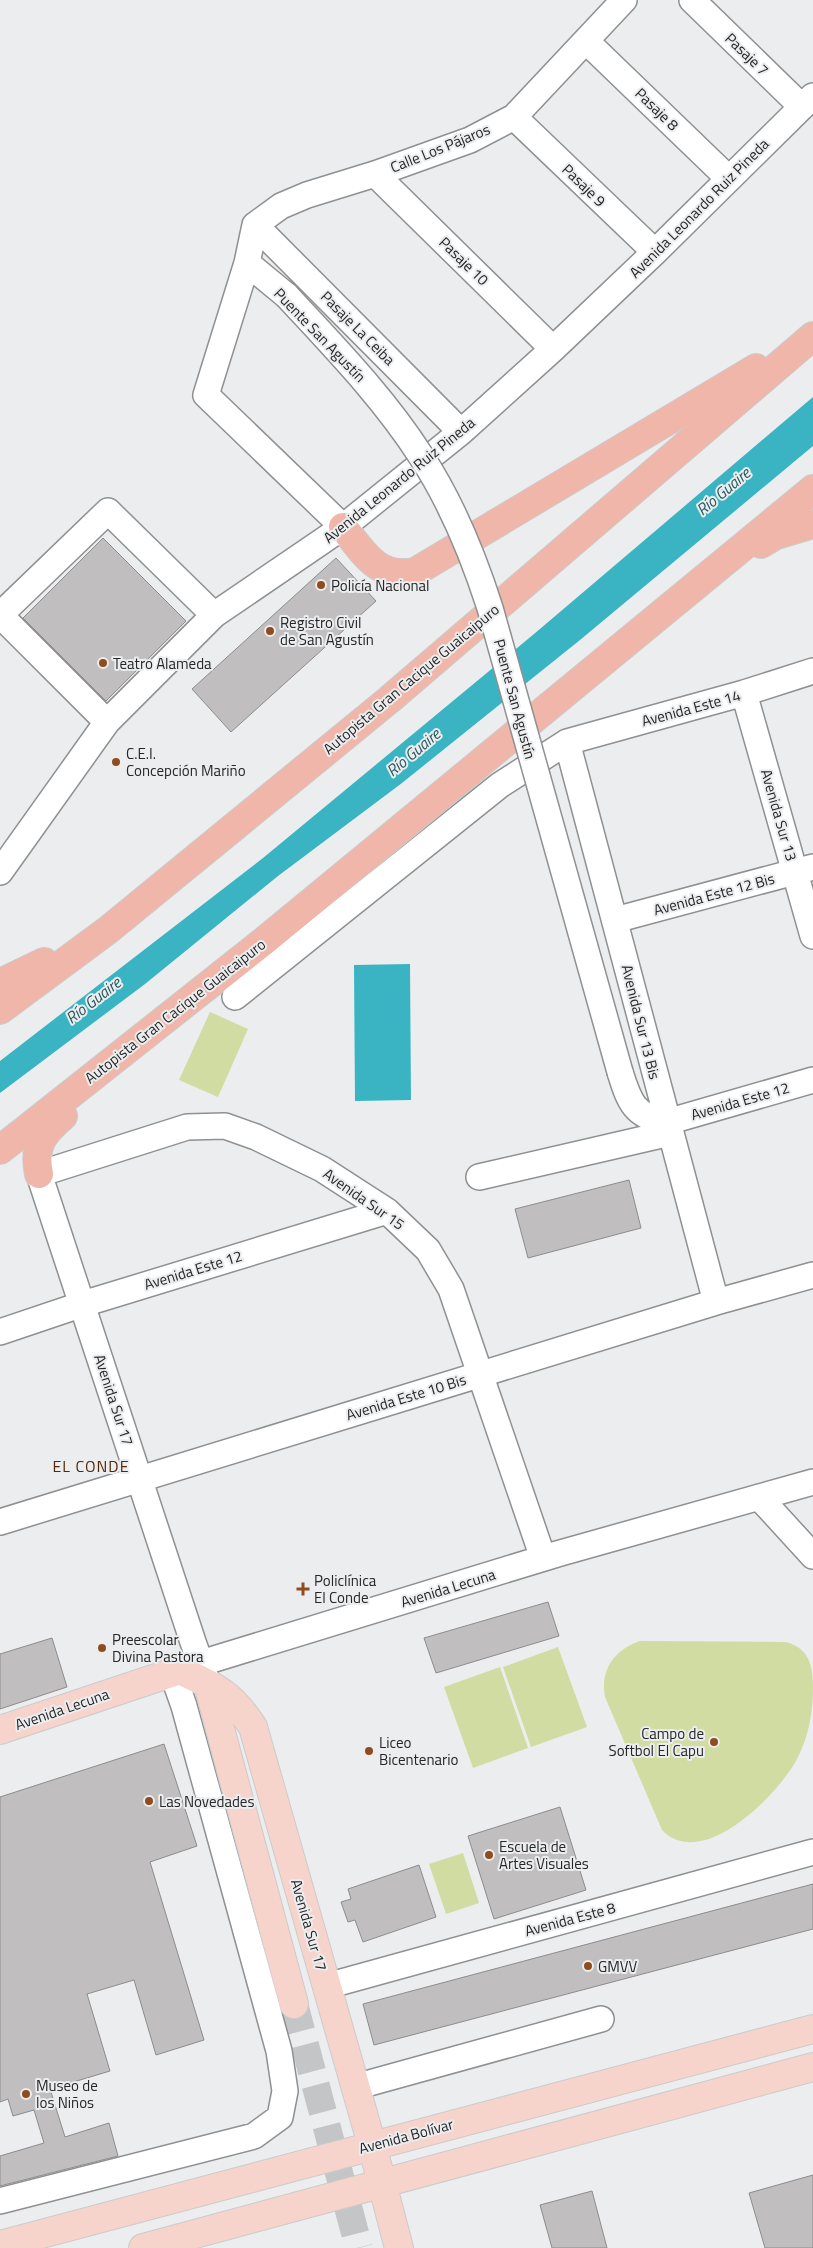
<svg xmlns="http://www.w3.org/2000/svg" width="813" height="2248" viewBox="0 0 813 2248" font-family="'Titillium Web',sans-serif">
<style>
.green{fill:#d1dca2}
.water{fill:#3ab4c2}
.building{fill:#c1bebf;stroke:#8d8b8c}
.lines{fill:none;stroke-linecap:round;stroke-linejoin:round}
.major-tunnel{stroke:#c4c5c7;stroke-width:28;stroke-dasharray:28 14;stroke-linecap:butt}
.minor-casing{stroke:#8e9091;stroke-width:28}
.major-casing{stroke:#cbcbcb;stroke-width:30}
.highway-casing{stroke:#cbcbcb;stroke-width:30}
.minor{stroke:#fff;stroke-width:25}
.major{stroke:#f6d3cb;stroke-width:28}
.highway{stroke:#f0b6a9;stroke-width:28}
.minor-bridge-casing{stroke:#8e9091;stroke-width:28;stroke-linecap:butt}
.minor-bridge{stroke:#fff;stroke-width:25}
.poi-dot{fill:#8f4c1e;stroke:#ebedef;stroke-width:2}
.labels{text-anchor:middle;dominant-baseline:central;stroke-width:4;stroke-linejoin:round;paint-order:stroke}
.street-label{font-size:15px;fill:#262627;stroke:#ebedef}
.poi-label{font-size:15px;fill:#262627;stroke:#ebedef;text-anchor:start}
.water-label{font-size:16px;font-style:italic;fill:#24575d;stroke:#ebedef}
.neighbourhood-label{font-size:16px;letter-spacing:1px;fill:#552705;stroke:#ebedef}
</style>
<rect width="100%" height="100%" fill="#ebedef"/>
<path class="green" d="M210 1012 248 1029 218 1097 179 1080Z
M640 1641 786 1642C808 1648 813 1664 813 1686 813 1712 809 1736 797 1759 778 1795 702 1872 662 1830L605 1697C600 1670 614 1650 640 1641Z
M558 1647 587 1727 531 1747 503 1667Z
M500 1667 528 1748 473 1768 444 1687Z
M463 1853 479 1903 446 1914 429 1864Z"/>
<path class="water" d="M813 397V446L580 640 402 783 278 876 145 984 0 1093V1061L263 858 534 634Z
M410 964 411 1100 355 1101 354 965Z"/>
<path class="building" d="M103 538 186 621 106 701 23 618Z
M336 558 376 601 231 732 192 689Z
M629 1180 641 1228 528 1258 515 1209Z
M548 1602 559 1636 436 1673 424 1638Z
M52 1638 67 1687 0 1709V1654Z
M164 1744 197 1846 150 1862 204 2040 156 2055 134 1980 87 1994 110 2071 50 2089 65 2137 109 2123 118 2156 0 2186V2156L44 2143 34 2110 13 2116 8 2099 0 2102V1797Z
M560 1807 586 1890 494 1919 468 1836Z
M419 1865 436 1917 363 1942 355 1920 348 1922 341 1902 351 1899 348 1889Z
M813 1884V1929L374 2045 363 2004Z
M813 2175V2248H765L749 2193Z
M592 2191 607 2248H552L540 2205Z"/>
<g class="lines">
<path class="major-tunnel" d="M294 2004 359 2248"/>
<g class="minor-casing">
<path id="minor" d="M692 0 802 107
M586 41 728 178
M514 117 655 252
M375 174 553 349
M255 225 461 432
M247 263 287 296
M343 527 206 395 247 263 255 225 281 206 307 195 375 174 470 140 514 117 624 0
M744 693 813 936
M107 722 0 615 108 511 214 615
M567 742 716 1302
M0 872 107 722 214 615 343 527 461 432 553 349 655 252 813 96
M615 920 813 867
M235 997 500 785 567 742 744 693 813 671
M620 1072C629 1101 634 1117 667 1122L813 1080
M479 1177 670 1133
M0 1332 83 1304 387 1211
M759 1497 813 1556
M0 1522 716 1302 813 1275
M185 1668 557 1554 813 1482
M208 1684 193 1642 39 1174 187 1127 225 1126 256 1137 322 1169 387 1211 428 1250 451 1289 543 1558
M327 1986 813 1852
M355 2087 601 2019
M0 2201 254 2136 280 2117 285 2091 279 2051 184 1706 172 1672"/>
</g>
<g class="major-casing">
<path id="major" d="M208 1684 294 2004
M0 1730 180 1670C215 1687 231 1693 253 1727L372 2145 399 2248
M0 2245 813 2029
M143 2248 813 2067"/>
</g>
<g class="highway-casing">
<path id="highway" d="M343 527C364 553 377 579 415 572L756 368
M761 544 776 535 813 524
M0 983 44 962
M0 1010 108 930 390 699 813 336
M0 1150 264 941 813 489
M39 1174C33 1146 42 1134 63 1116"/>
</g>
<use href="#minor" class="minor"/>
<use href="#major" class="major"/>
<use href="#highway" class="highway"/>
<g class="minor-bridge-casing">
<path id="minor-bridge" d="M287 296C334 347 383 397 421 456 452 503 473 555 490 608L620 1072"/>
</g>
<use href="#minor-bridge" class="minor-bridge"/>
</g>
<g class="poi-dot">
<circle cx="321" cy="585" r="5"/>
<circle cx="270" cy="631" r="5"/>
<circle cx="103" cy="663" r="5"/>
<circle cx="116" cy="762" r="5"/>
<path d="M300.5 1581.5h5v5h5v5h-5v5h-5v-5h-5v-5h5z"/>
<circle cx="102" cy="1648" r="5"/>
<circle cx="714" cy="1742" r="5"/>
<circle cx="369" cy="1751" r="5"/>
<circle cx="149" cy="1801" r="5"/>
<circle cx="489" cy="1855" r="5"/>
<circle cx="588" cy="1966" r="5"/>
<circle cx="26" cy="2094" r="5"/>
</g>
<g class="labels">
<g class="street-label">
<text transform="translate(747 54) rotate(44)">Pasaje 7</text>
<text transform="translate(657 109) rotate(44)">Pasaje 8</text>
<text transform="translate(440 148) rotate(-22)">Calle Los Pájaros</text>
<text transform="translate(584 185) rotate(44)">Pasaje 9</text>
<text transform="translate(699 208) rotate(-45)">Avenida Leonardo Ruiz Pineda</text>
<text transform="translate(464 261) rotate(44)">Pasaje 10</text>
<text transform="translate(358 328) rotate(45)">Pasaje La Ceiba</text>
<text transform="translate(320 335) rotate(46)">Puente San Agustín</text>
<text transform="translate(399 480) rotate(-39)">Avenida Leonardo Ruiz Pineda</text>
<text transform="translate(411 679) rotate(-40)">Autopista Gran Cacique Guaicaipuro</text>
<text transform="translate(515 699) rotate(75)">Puente San Agustín</text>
<text transform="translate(691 708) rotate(-15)">Avenida Este 14</text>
<text transform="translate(779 815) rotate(74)">Avenida Sur 13</text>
<text transform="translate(714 894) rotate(-15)">Avenida Este 12 Bis</text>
<text transform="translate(175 1011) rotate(-38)">Autopista Gran Cacique Guaicaipuro</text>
<text transform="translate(641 1022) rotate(76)">Avenida Sur 13 Bis</text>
<text transform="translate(740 1101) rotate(-16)">Avenida Este 12</text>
<text transform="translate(364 1199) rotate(35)">Avenida Sur 15</text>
<text transform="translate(193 1270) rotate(-17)">Avenida Este 12</text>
<text transform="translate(406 1397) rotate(-17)">Avenida Este 10 Bis</text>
<text transform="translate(114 1400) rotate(72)">Avenida Sur 17</text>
<text transform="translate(448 1588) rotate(-17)">Avenida Lecuna</text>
<text transform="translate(62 1709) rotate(-19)">Avenida Lecuna</text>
<text transform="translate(570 1919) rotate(-15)">Avenida Este 8</text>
<text transform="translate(309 1925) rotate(74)">Avenida Sur 17</text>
<text transform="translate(406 2136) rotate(-15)">Avenida Bolívar</text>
</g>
<g class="poi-label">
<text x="331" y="585">Policía Nacional</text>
<text x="280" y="622">Registro Civil<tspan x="280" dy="17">de San Agustín</tspan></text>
<text x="113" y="663">Teatro Alameda</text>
<text x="126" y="753">C.E.I.<tspan x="126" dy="17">Concepción Mariño</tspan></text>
<text x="314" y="1580">Policlínica<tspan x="314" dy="17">El Conde</tspan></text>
<text x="112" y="1639">Preescolar<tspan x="112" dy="17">Divina Pastora</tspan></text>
<text x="704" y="1733" text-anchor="end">Campo de<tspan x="704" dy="17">Softbol El Capu</tspan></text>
<text x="379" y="1742">Liceo<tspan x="379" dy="17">Bicentenario</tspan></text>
<text x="159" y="1801">Las Novedades</text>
<text x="499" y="1846">Escuela de<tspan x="499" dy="17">Artes Visuales</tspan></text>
<text x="598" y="1966">GMVV</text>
<text x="36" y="2085">Museo de<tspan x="36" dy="17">los Niños</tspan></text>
</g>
<g class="water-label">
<text transform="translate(723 491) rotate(-40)">Río Guaire</text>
<text transform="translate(413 752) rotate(-40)">Río Guaire</text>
<text transform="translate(93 1000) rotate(-38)">Río Guaire</text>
</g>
<g class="neighbourhood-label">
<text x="91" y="1466">EL CONDE</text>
</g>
</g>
</svg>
